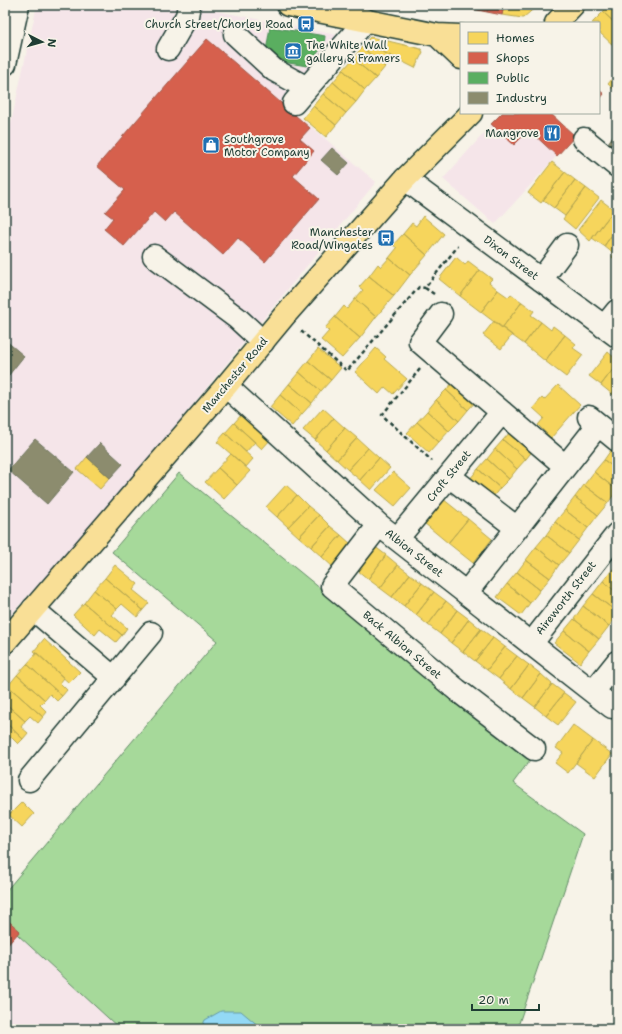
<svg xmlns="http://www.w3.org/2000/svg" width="622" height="1034" viewBox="0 0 622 1034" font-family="'Shantell Sans',sans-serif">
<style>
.built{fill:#f5e5e9}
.green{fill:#a6d99a;stroke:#628b67}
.water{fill:#93d9f5;stroke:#659ba8}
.homes{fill:#f6d55c;stroke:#b6a750}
.shops{fill:#d6604d;stroke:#9f5646}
.public{fill:#5aae61;stroke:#488c54}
.industry{fill:#8c8c6e;stroke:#6b745d}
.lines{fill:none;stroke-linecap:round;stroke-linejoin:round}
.minor-casing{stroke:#1f3d34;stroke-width:25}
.major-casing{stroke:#1f3d34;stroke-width:25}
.path{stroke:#1f3d34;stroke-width:2.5;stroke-dasharray:4 3;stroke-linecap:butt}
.minor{stroke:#f7f3e8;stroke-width:22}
.major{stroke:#f9df96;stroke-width:22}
.labels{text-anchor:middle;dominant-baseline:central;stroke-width:4;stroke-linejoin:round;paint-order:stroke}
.poi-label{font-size:11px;fill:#1f3d34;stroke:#f7f3e8;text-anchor:end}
.street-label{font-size:11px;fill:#1f3d34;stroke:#f7f3e8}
</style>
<rect width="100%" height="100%" fill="#f7f3e8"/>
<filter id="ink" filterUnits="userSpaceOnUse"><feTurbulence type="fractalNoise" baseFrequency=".025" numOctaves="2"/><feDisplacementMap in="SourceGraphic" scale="8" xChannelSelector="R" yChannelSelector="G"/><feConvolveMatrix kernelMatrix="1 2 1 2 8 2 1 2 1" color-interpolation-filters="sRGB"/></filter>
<g filter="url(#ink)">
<path class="built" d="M37 5H187L342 36 282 102 376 182 110 505 5 621V150Z
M502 113H550L575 136 495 224 443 179Z
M5 923 120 1029H5Z"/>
<path class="green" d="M179 473 530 760 513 783 583 834 517 1029H120L5 923V892L217 641 112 552Z"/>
<path class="water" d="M221 1011H241L260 1027V1029H201L205 1020Z"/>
<path class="homes" d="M504 5H538L523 18 502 15Z
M609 5H617V25L603 12Z
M603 12 617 25V47L616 48 599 32V23H592Z
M370 37 384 40 379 50 393 57 385 67 362 47Z
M384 40 421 49 423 52 415 68 379 50Z
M362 47 385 67 376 78 353 59Z
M353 59 376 78 365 90 343 70Z
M343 70 365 90 356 102 333 82Z
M617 73V92L608 84Z
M333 82 356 102 346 113 323 94Z
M323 94 346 113 336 125 313 106Z
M313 106 336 125 326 137 303 118Z
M552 162 565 172 541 203 528 193Z
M565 172 575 180 554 208 543 200Z
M575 180 586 188 565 216 554 208Z
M586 188 599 198 575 229 563 219Z
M601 200 614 210 590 241 578 230Z
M614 210 617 212V228L604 246 592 238Z
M423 216 444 234 427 255 403 234 412 223 416 226Z
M617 228V250L614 254 604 246Z
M403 234 427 255 410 275 389 258 397 248 393 245Z
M617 250V261L612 257Z
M456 257 465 265 468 261 480 270 460 296 439 279Z
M389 258 410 275 394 296 369 276 378 264 381 267Z
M480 270 492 279 489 282 498 290 481 312 460 296Z
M369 276 394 296 376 317 355 299 363 290 359 287Z
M498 290 508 297 511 294 522 302 502 328 481 312Z
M355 299 376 317 360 338 335 317 344 306 347 309Z
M522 302 534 311 531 315 541 322 524 344 502 328Z
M335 317 360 338 342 358 321 340 329 331 325 328Z
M494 321 512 335 501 349 483 335Z
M541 322 551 330 553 326 565 335 545 361 524 344Z
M565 335 576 344 573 348 583 355 566 377 545 361Z
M376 348 386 357 384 359 407 379 393 394 385 387 379 394 355 372Z
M318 349 341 368 331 380 308 361Z
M608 352 617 360V364L601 385 589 376Z
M308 361 331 380 321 391 299 372Z
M617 364V388L612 394 601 385Z
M299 372 321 391 312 403 289 384Z
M456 379 478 399 468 410 446 390Z
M289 384 312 403 302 414 280 395Z
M558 385 580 405 551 438 538 425 544 418 533 408 542 398 544 400Z
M617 388V398L612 394Z
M446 390 468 410 459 421 436 400Z
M280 395 302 414 292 426 270 407Z
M436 400 459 421 449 431 427 411Z
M323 408 334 418 315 440 303 430Z
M427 411 449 431 439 442 417 422Z
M243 413 271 439 262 449 234 423Z
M334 418 345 428 326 450 315 440Z
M417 422 439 442 429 453 407 433Z
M234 423 255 442 246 452 225 433Z
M345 428 357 438 337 460 326 450Z
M512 430 534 449 526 459 503 440Z
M225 433 253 459 246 467 217 442Z
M357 438 368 448 348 470 337 460Z
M503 440 526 459 517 469 495 449Z
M613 447 617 450V470L604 460Z
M368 448 379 458 360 480 348 470Z
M495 449 517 469 509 479 487 459Z
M231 454 250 471 237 485 218 468Z
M87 457 110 478 100 489 77 469Z
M379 458 390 468 371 490 360 480Z
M487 459 509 479 500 488 478 469Z
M604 460 617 470V490L594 472Z
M218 468 237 485 224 499 205 482Z
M478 469 500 488 492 498 470 479Z
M393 472 411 488 395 506 376 490Z
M594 472 617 490 608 503 584 485Z
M286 485 297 495 277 517 266 507Z
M584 485 608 503 598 515 575 497Z
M297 495 308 506 288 527 277 517Z
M575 497 598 515 588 528 565 510Z
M443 499 468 519 448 543 424 523Z
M308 506 319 515 299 537 288 527Z
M565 510 588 528 579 540 555 522Z
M319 515 330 526 311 547 299 537Z
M468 519 492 539 473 563 448 543Z
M555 522 579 540 569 553 546 535Z
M330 526 341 535 322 557 311 547Z
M341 535 352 545 333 567 322 557Z
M546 535 569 553 559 565 536 547Z
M374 546 386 555 368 579 357 570Z
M536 547 559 565 550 578 526 560Z
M386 555 398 565 380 588 368 579Z
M526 560 550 578 540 590 517 572Z
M617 563V572L613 569Z
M115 565 138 584 133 590 149 603 143 610 105 578Z
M398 565 410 574 392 597 380 588Z
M613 569 617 572V593L603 581Z
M517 572 540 590 530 603 507 584Z
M410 574 422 583 404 606 392 597Z
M105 578 143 610 137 617 122 604 117 609 94 590Z
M603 581 617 593V612L593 594Z
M422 583 434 592 416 615 404 606Z
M507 584 530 603 521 615 497 597Z
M94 590 117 609 112 615 127 628 122 635 84 603Z
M434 592 446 601 428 625 416 615Z
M593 594 617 612V616L609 626 583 606Z
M446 601 457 610 440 634 428 625Z
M84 603 122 635 116 642 100 629 95 635 73 615Z
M583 606 609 626 599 639 574 619Z
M457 610 469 619 451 643 440 634Z
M469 619 481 629 463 652 451 643Z
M574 619 599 639 589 651 564 631Z
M481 629 493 638 475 661 463 652Z
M564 631 589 651 580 663 554 643Z
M493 638 505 647 487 670 475 661Z
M44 639 80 672 69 683 34 651Z
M505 647 517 656 499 679 487 670Z
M37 653 64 678 60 683 67 690 62 696 27 664Z
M517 656 529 665 511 689 499 679Z
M27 664 62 696 57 701 50 694 45 700 17 675Z
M529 665 541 674 523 698 511 689Z
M541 674 552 684 535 707 523 698Z
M17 675 45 700 40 705 47 712 43 717 8 686Z
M552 684 564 693 546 716 535 707Z
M8 686 43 717 38 723 30 716 25 721 5 703V689Z
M564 693 576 702 558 725 546 716Z
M5 703 25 721 21 727 28 733 23 739 5 722Z
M5 722 23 739 18 744 11 737 6 743 5 742Z
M573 725 593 740 568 773 555 763 563 753 556 748Z
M593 740 612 754 595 777 576 763Z
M22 802 34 814 22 827 9 815Z"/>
<path class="shops" d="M449 5H474L473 9Z
M474 5H489L487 12 473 9Z
M489 5H504L502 15 487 12Z
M207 39 310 128 300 139 314 151 293 176 319 199 265 262 238 238 223 255 174 212 165 222 154 212 124 246 104 229 113 218 105 212 125 190 97 166Z
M599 90 604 94 599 100Z
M502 113H550L575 136 557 156 529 130 514 145 491 124Z
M5 918 20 931 5 948Z"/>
<path class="public" d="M270 27 325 36 324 45 307 66 283 62 284 60 265 57Z"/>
<path class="industry" d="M617 130V155L606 146Z
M332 148 349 163 338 175 321 160Z
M5 340 24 356 5 380Z
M35 439 74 472 47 504 8 470Z
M100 443 123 464 110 478 87 457Z"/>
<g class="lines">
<g class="minor-casing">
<path id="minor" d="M235 34 274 70 307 88
M168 49 187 16 189 5
M5 64 18 5
M294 103 366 20
M584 139 617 166
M405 179 617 336
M154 256 237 318 263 342
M541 280 567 245
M441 314 420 342 565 466
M604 327 617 311
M226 386 379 525 612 707
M589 417 617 440
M449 476 517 528
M379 525 332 586 457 690 534 749
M397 539 502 412
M466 593 598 425
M33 609 114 678
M531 644 617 534
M593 692 617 662
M29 780 151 633"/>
</g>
<g class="major-casing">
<path id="major" d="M288 5 437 35 461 36
M556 23 573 5
M437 35 461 58
M5 642 226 386 284 316 405 179 471 113"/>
</g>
<path class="path" d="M434 294 425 288 458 246
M301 331 347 371 419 287 425 288
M420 369 382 415 432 461"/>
<use href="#minor" class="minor"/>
<use href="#major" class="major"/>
</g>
</g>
<defs>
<g id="bus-square" transform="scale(0.9)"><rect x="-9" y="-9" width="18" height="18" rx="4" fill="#1f6fb2" stroke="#f7f3e8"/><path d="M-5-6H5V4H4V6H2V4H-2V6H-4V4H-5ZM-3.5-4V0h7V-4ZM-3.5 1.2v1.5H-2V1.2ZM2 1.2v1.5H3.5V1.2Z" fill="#fff"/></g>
<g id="museum-square" transform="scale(0.9)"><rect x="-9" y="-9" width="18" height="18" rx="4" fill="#1f6fb2" stroke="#f7f3e8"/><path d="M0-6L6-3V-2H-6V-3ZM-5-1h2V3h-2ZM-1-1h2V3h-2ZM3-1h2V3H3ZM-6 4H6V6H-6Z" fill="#fff"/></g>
<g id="restaurant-square" transform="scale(0.9)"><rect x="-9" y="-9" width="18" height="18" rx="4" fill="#1f6fb2" stroke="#f7f3e8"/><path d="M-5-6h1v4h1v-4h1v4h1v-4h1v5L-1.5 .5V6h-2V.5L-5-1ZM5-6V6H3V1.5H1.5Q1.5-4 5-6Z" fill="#fff"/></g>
<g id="shop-square" transform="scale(0.9)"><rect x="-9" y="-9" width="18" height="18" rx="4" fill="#1f6fb2" stroke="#f7f3e8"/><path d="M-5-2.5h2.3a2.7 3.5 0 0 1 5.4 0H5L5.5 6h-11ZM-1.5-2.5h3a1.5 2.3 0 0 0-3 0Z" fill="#fff"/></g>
</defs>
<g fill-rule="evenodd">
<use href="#bus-square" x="306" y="24"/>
<use href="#museum-square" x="293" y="51"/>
<use href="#restaurant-square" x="552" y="133"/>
<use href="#shop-square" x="211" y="145"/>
<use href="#bus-square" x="386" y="238"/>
</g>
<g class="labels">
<g class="poi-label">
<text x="293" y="24">Church Street/Chorley Road</text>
<text x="306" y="45" text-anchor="start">The White Wall<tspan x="306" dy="13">gallery &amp; Framers</tspan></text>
<text x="539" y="133">Mangrove</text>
<text x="224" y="139" text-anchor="start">Southgrove<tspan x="224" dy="13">Motor Company</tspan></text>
<text x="373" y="232">Manchester<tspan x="373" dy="13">Road/Wingates</tspan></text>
</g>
<g class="street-label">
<text transform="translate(511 258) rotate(37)">Dixon Street</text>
<text transform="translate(235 375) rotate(-50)">Manchester Road</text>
<text transform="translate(449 476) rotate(-51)">Croft Street</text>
<text transform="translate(414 553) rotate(38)">Albion Street</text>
<text transform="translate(566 598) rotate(-52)">Aireworth Street</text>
<text transform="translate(402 645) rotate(40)">Back Albion Street</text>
</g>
</g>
<rect width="622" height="1034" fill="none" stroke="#f7f3e8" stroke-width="20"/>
<rect x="10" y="10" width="602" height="1014" fill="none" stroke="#1f3d34" stroke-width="1.5" filter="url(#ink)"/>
<rect x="460" y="22" width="140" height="92" fill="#f7f3e8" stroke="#a1aaa0"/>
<rect x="468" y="32" width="20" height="12" fill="#f6d55c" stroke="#a1aaa0"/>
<text x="496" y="42" font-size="12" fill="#1f3d34">Homes</text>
<rect x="468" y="52" width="20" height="12" fill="#d6604d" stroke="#a1aaa0"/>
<text x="496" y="62" font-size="12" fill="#1f3d34">Shops</text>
<rect x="468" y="72" width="20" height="12" fill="#5aae61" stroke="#a1aaa0"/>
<text x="496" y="82" font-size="12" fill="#1f3d34">Public</text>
<rect x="468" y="92" width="20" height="12" fill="#8c8c6e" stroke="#a1aaa0"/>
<text x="496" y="102" font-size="12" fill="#1f3d34">Industry</text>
<g transform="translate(42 42) rotate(96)" stroke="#f7f3e8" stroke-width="3" paint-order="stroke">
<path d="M0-3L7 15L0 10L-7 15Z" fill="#1f3d34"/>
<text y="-6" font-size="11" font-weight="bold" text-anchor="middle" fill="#1f3d34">N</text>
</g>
<path d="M472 1004v6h67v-6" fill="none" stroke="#1f3d34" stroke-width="2"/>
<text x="478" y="1004" font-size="12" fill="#1f3d34" stroke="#f7f3e8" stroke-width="3" paint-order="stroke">20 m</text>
</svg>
